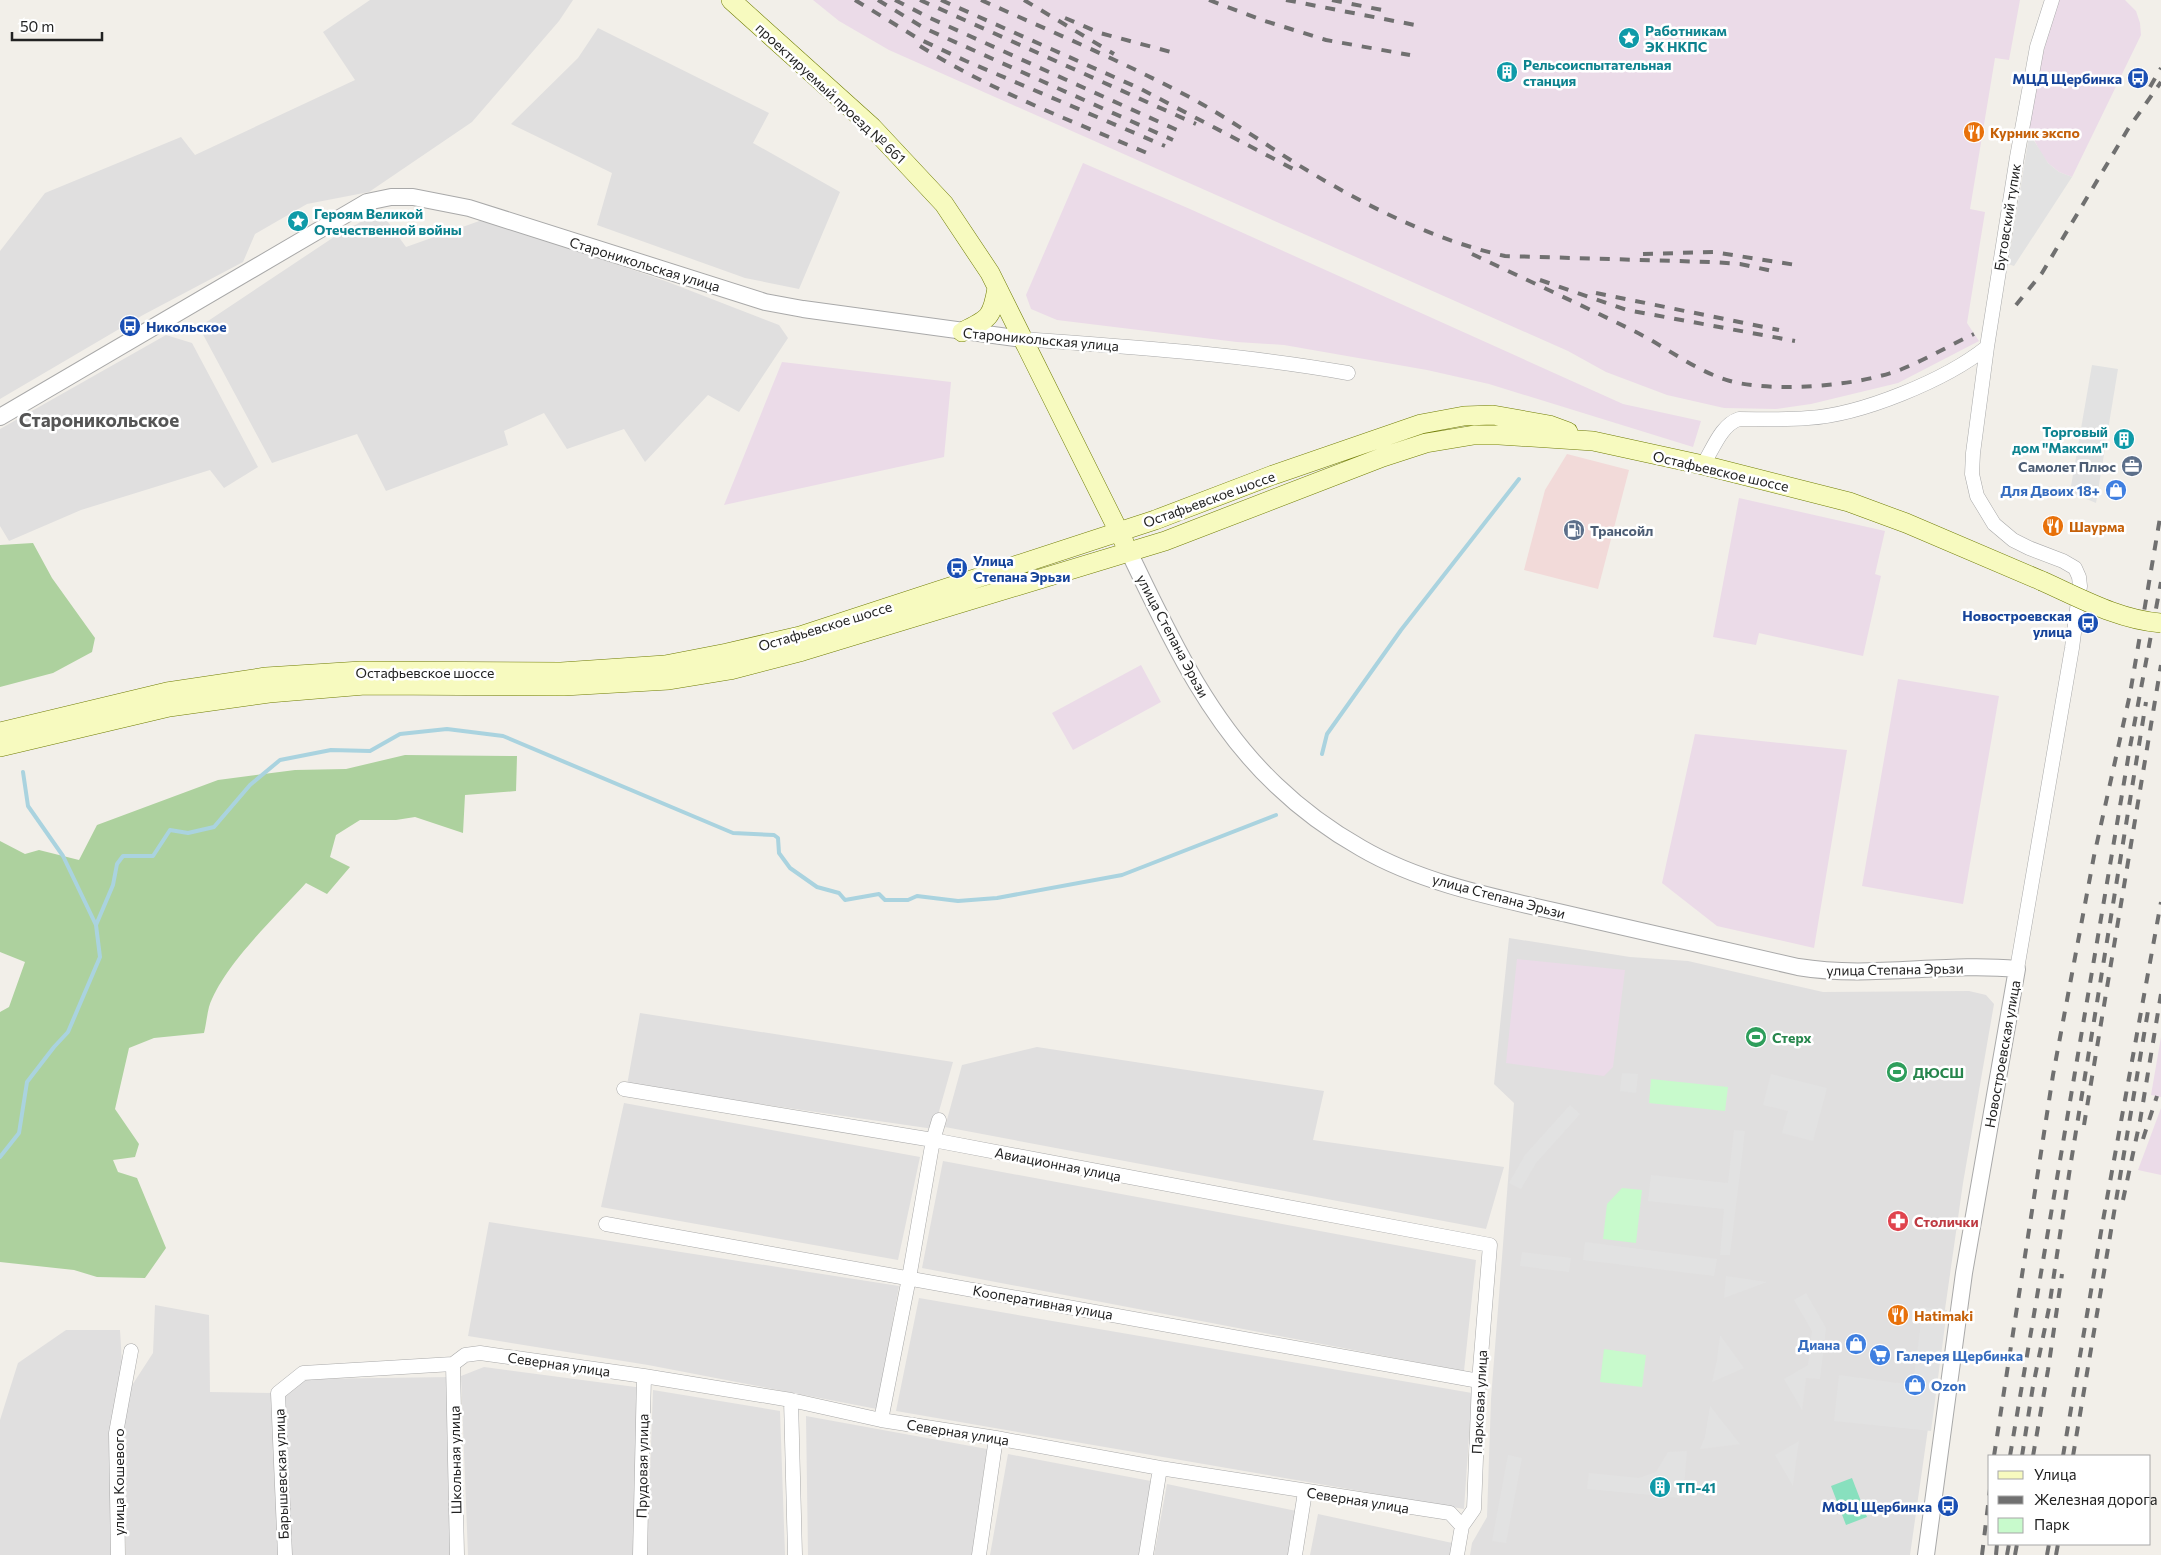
<svg xmlns="http://www.w3.org/2000/svg" width="2161" height="1555" viewBox="0 0 2161 1555" font-family="Commissioner,sans-serif">
<style>
.residential{fill:#e0dfdf}
.commercial{fill:#f2dad9}
.industrial{fill:#ebdbe8}
.forest{fill:#add19e}
.park{fill:#c8facc}
.pitch{fill:#88e0be}
.parking{fill:#e2e2e2}
.lines{fill:none;stroke-linecap:round;stroke-linejoin:round}
.stream{stroke:#aad3df;stroke-width:4}
.minor-casing{stroke:#a9a9a9;stroke-width:15}
.tertiary-casing{stroke:#a9a9a9;stroke-width:18}
.secondary-casing{stroke:#707d05;stroke-width:20}
.minor{stroke:#fff;stroke-width:14}
.tertiary{stroke:#fff;stroke-width:16}
.secondary{stroke:#f7fabf;stroke-width:19}
.rail{stroke:#707070;stroke-width:4;stroke-dasharray:10 10;stroke-linecap:butt}
.secondary-bridge-casing{stroke:#707d05;stroke-width:20;stroke-linecap:butt}
.secondary-bridge{stroke:#f7fabf;stroke-width:19}
.labels{text-anchor:middle;dominant-baseline:central;stroke-width:5;stroke-linejoin:round;paint-order:stroke}
.culture-label{font-size:14px;font-weight:bold;fill:#0d838f;stroke:#fff;text-anchor:start}
.transit-label{font-size:14px;font-weight:bold;fill:#164399;stroke:#fff;text-anchor:end}
.street-label{font-size:14px;fill:#222;stroke:#fff}
.food-label{font-size:14px;font-weight:bold;fill:#c56008;stroke:#fff;text-anchor:start}
.service-label{font-size:14px;font-weight:bold;fill:#4e5e75;stroke:#fff;text-anchor:end}
.shop-label{font-size:14px;font-weight:bold;fill:#366cbe;stroke:#fff;text-anchor:end}
.leisure-label{font-size:14px;font-weight:bold;fill:#27864d;stroke:#fff;text-anchor:start}
.health-label{font-size:14px;font-weight:bold;fill:#be3a42;stroke:#fff;text-anchor:start}
.district-label{font-size:19px;font-weight:bold;fill:#555;stroke:#fff}
</style>
<rect width="100%" height="100%" fill="#f2efe9"/>
<path class="residential" d="M370 0H573L559 21 472 122 369 192 307 204 255 234 243 262 143 315 0 399V251L45 193 181 137 195 155 355 80 323 32Z
M598 28 769 113 753 143 840 192 799 289 745 278 597 225 612 173 511 124 578 58Z
M380 211 406 247 485 219 668 282 779 325 788 338 739 412 708 395 645 462 624 429 567 449 544 413 504 431 508 445 386 491 357 434 272 463 199 327 334 237Z
M166 335 192 343 258 467 224 488 210 470 81 510 9 541 0 526V429Z
M1509 938 1630 957 1688 961 1823 992 1969 991 1986 995 1994 1004 1963 1183 1910 1555H1470L1472 1543 1487 1517 1491 1399 1514 1103 1494 1084Z
M640 1013 953 1062 934 1129 627 1085Z
M1037 1047 1324 1091 1313 1140 1504 1167 1486 1229 945 1127 962 1065Z
M624 1103 920 1157 898 1260 601 1207Z
M943 1161 1476 1260 1464 1371 922 1268Z
M489 1222 899 1286 877 1409 648 1365 468 1336Z
M919 1298 1472 1393 1464 1509 896 1411Z
M155 1305 209 1315 210 1392 273 1393 282 1555H126L122 1433 127 1393 153 1353Z
M66 1330H120L123 1379 112 1555H0V1420L18 1363Z
M484 1367 643 1388 637 1555H468L461 1376Z
M451 1377 455 1555H292L283 1397 306 1379Z
M653 1390 780 1411 785 1555H647Z
M806 1416 987 1449 972 1555H808Z
M1008 1454 1156 1482 1141 1555H990Z
M1167 1484 1306 1513 1299 1555H1154Z
M1318 1514 1457 1544 1455 1555H1310Z"/>
<path class="commercial" d="M1567 454 1629 470 1598 589 1524 570 1545 490Z"/>
<path class="industrial" d="M813 0H2020L2009 60 1995 58 1970 209 1985 212 1967 323 1979 341 1898 383 1811 404 1776 409 1724 408 1667 395 1606 372 1568 351 889 50 839 21Z
M2057 0H2125L2136 11 2140 23 2141 35 2072 177 2059 172 2048 163 2040 152 2028 126 2038 69Z
M1083 163 1190 209 1623 404 1701 421 1693 447 1489 384 1427 370 1284 345 1237 342 1057 320 1031 309 1026 295Z
M782 362 951 382 944 457 724 505Z
M1739 498 1885 531 1875 574 1881 576 1863 656 1759 633 1756 645 1713 637Z
M1141 665 1161 702 1073 750 1052 713Z
M1898 679 1999 696 1963 904 1862 886Z
M1695 734 1847 750 1814 948 1717 926 1662 883Z
M1517 959 1625 970 1613 1067 1604 1076 1506 1063Z
M2161 1037V1097L2151 1095Z
M2161 1108V1175L2138 1170Z"/>
<path class="forest" d="M33 543 52 578 95 638 92 652 53 673 0 687V545Z
M405 755 517 756 516 791 465 795 463 833 415 817 396 820H360L336 835 330 857 350 867 327 894 306 883C277 915 222 967 209 1007 207 1015 206 1025 204 1033L154 1038 129 1048 115 1109 139 1144 135 1157 113 1160 118 1172 137 1178 166 1248 145 1278 97 1277 74 1270 0 1262V1012L9 1007 25 962 0 952V841L25 854 39 850 79 860 97 825 218 780 295 770 346 769Z"/>
<path class="park" d="M1651 1079 1728 1087 1725 1111 1649 1103Z
M1622 1188 1642 1190 1636 1243 1603 1239 1607 1204Z
M1604 1349 1646 1355 1642 1387 1600 1382Z"/>
<path class="pitch" d="M1852 1478 1867 1517 1846 1525 1831 1486Z"/>
<path class="parking" d="M2029 136H2031L2048 163 2059 172 2072 177 2014 266 2008 264Z
M2092 365 2118 369 2096 503 2070 492Z
M1622 1073 1638 1074 1636 1093 1620 1091Z
M1771 1074 1827 1088 1813 1141 1782 1133 1788 1111 1763 1105Z
M1570 1105 1580 1114 1536 1163 1521 1189 1509 1183 1525 1155Z
M1734 1130 1745 1131 1730 1255H1720L1724 1209 1648 1201 1651 1175 1728 1183Z
M1585 1242 1717 1259 1714 1276 1583 1260Z
M1522 1252 1571 1258 1569 1272 1520 1266Z
M1726 1276 1767 1282 1724 1298Z
M1806 1293 1826 1328 1820 1379 1806 1378 1802 1410 1784 1379 1808 1365 1812 1331 1794 1300Z
M1923 1307 1947 1310 1931 1431 1834 1421 1839 1375 1913 1385Z
M1720 1335 1744 1368 1712 1382 1717 1360Z
M1710 1406 1740 1444 1700 1449 1705 1437Z
M1799 1441 1796 1461 1793 1486 1775 1455Z
M1687 1451 1683 1498 1667 1497 1668 1478 1653 1477 1651 1495 1587 1489 1589 1473 1639 1478 1656 1472 1668 1452Z
M1508 1455 1522 1458 1506 1543 1492 1541Z"/>
<g class="lines">
<path class="stream" d="M1322 754 1327 734 1401 630 1519 479
M96 925 113 885 117 864 123 856H153L170 830 188 833 214 827 250 785 280 760 331 750 370 751 400 734 447 729 503 736 733 833 774 835 778 838 779 853 790 868 817 887 839 893 845 900 879 894 885 900H908L917 896 958 901 997 898 1122 875 1276 815
M0 1157 19 1133 27 1082 54 1047 68 1032 100 957 96 925 63 856 28 806 23 772"/>
<g class="minor-casing">
<path id="minor" d="M1023 339C1132 347 1240 354 1348 373
M1703 465C1713 449 1721 425 1739 419 1762 419 1785 420 1808 418 1861 415 1946 380 1987 347
M2017 969 2072 648 2080 586 2079 577 2075 568 2063 561 2029 548 2013 540 1994 524 1977 496 1972 474 1973 453 1987 347 2017 157 2037 47 2052 0
M624 1089 933 1140 1490 1245 1479 1381 1474 1509 1462 1526 1457 1555
M606 1224 1479 1381
M453 1364 465 1355 480 1353 644 1376 791 1400 881 1420 996 1438 1160 1468 1450 1513 1462 1526
M453 1364 457 1555
M791 1400 795 1555
M881 1420 909 1278 933 1140 939 1120
M118 1555 116 1433 131 1351
M285 1555 278 1393 303 1373 453 1364
M640 1555 644 1376
M979 1555 996 1438
M1146 1555 1160 1468
M1295 1555 1305 1492"/>
</g>
<g class="tertiary-casing">
<path id="tertiary" d="M0 417 367 202 391 197H413L469 208 765 302 803 309 1023 339
M1129 552C1169 635 1208 721 1276 785 1301 809 1331 831 1361 848 1426 886 1508 900 1580 917 1653 934 1725 950 1798 967 1870 979 1944 962 2017 969L1964 1273 1926 1555"/>
</g>
<g class="secondary-casing">
<path id="secondary" d="M731 0 872 127 944 204 990 273 1124 542
M962 332C989 319 992 318 997 288
M0 732 167 692 266 677 361 671 561 672 665 665 727 653 800 636 1155 520 1273 475 1421 424 1464 416 1493 415 1549 425 1568 432
M0 747 169 707 269 693 365 685 564 686 669 680 730 670 803 651 1165 541 1383 457 1426 443 1474 435H1499L1593 441 1703 465 1849 502 1906 523 2042 581"/>
</g>
<use href="#minor" class="minor"/>
<use href="#tertiary" class="tertiary"/>
<use href="#secondary" class="secondary"/>
<path class="rail" d="M855 0 919 39 966 61 1165 146
M878 0 924 28 1173 140
M895 0 930 18 1177 130
M920 0 1196 124
M941 0 1141 89 1297 171
M981 0C1052 32 1124 62 1193 99 1235 122 1274 151 1315 175 1374 210 1438 241 1505 256L1711 262 1740 264 1777 272
M1024 0 1114 54
M1209 0 1265 21 1326 40 1410 55
M1286 0 1415 25
M1332 0 1387 11
M1065 18 1100 33 1171 52
M920 46C993 92 1075 122 1154 156
M2150 87 2161 68
M1472 254C1525 279 1579 304 1632 330 1665 346 1695 371 1730 381 1774 393 1860 386 1902 369 1927 359 1950 345 1974 334
M1643 254 1713 252 1796 265
M1540 280 1627 310 1795 341
M1596 293 1779 330
M2016 305 2042 273 2128 129 2161 82
M2084 1125 2161 665
M2143 1139 2157 1096
M2123 1200 2140 1121 2161 994
M1994 1456 2053 1075 2094 856 2130 694 2161 512
M2010 1456 2130 747 2161 582
M2022 1456 2033 1386 2049 1308 2070 1168 2146 702
M2033 1456 2048 1370 2062 1274
M2063 1456 2102 1226 2161 902
M2073 1456 2149 1005
M1982 1555 1990 1489
M1996 1555 1997 1544
M2007 1555 2009 1544
M2015 1555 2017 1544
M2047 1555 2049 1544
M2056 1555 2058 1544"/>
<g class="secondary-bridge-casing">
<path id="secondary-bridge" d="M2042 581C2080 598 2119 620 2161 623"/>
</g>
<use href="#secondary-bridge" class="secondary-bridge"/>
</g>
<defs>
<g id="sight-disc" transform="scale(1.125)"><circle r="9.5" fill="#0f9aa8" stroke="#fff"/><path d="M0-6L1.8-2.2L6-1.7L2.9 1.2L3.7 5.4L0 3.3L-3.7 5.4L-2.9 1.2L-6-1.7L-1.8-2.2Z" fill="#fff"/></g>
<g id="building-disc" transform="scale(1.125)"><circle r="9.5" fill="#0f9aa8" stroke="#fff"/><path d="M-4-6H4V6H1V3H-1V6H-4ZM-2.5-4.3h1.7v1.8h-1.7ZM.8-4.3h1.7v1.8H.8ZM-2.5-1h1.7V.8h-1.7ZM.8-1h1.7V.8H.8Z" fill="#fff"/></g>
<g id="bus-disc" transform="scale(1.125)"><circle r="9.5" fill="#1a4fb4" stroke="#fff"/><path d="M-5-6H5V4H4V6H2V4H-2V6H-4V4H-5ZM-3.5-4V0h7V-4ZM-3.5 1.2v1.5H-2V1.2ZM2 1.2v1.5H3.5V1.2Z" fill="#fff"/></g>
<g id="restaurant-disc" transform="scale(1.125)"><circle r="9.5" fill="#e8710a" stroke="#fff"/><path d="M-5-6h1v4h1v-4h1v4h1v-4h1v5L-1.5 .5V6h-2V.5L-5-1ZM5-6V6H3V1.5H1.5Q1.5-4 5-6Z" fill="#fff"/></g>
<g id="office-disc" transform="scale(1.125)"><circle r="9.5" fill="#5c6f8a" stroke="#fff"/><path d="M-6-3h4V-5.5h4V-3h4V5H-6ZM-1-4.5V-3h2v-1.5ZM-6 0V1H6V0Z" fill="#fff"/></g>
<g id="shop-disc" transform="scale(1.125)"><circle r="9.5" fill="#3f7fe0" stroke="#fff"/><path d="M-5-2.5h2.3a2.7 3.5 0 0 1 5.4 0H5L5.5 6h-11ZM-1.5-2.5h3a1.5 2.3 0 0 0-3 0Z" fill="#fff"/></g>
<g id="fuel-disc" transform="scale(1.125)"><circle r="9.5" fill="#5c6f8a" stroke="#fff"/><path d="M-5.5-6h7V0h2V4h1.3V-2.5L3-4.5l.8-.8L6-3V5H2.5V1h-1V6h-7ZM-4.2-4.7v3.2H.2V-4.7Z" fill="#fff"/></g>
<g id="stadium-disc" transform="scale(1.125)"><circle r="9.5" fill="#2e9e5b" stroke="#fff"/><path d="M0-5a6.5 5 0 1 0 0 10a6.5 5 0 1 0 0-10ZM-3.5-1.8h7v3.6h-7Z" fill="#fff"/></g>
<g id="pharmacy-disc" transform="scale(1.125)"><circle r="9.5" fill="#e0444e" stroke="#fff"/><path d="M-2-6h4v4h4v4h-4v4h-4v-4h-4v-4h4Z" fill="#fff"/></g>
<g id="supermarket-disc" transform="scale(1.125)"><circle r="9.5" fill="#3f7fe0" stroke="#fff"/><path d="M-6-5.5h2.5l.6 2H6L4.5 2H-2.5L-4.4-4H-6ZM-1.5 3.2a1.3 1.3 0 1 0 .1 0ZM3 3.2a1.3 1.3 0 1 0 .1 0Z" fill="#fff"/></g>
</defs>
<g fill-rule="evenodd">
<use href="#sight-disc" x="1629" y="38"/>
<use href="#building-disc" x="1507" y="72"/>
<use href="#bus-disc" x="2138" y="78"/>
<use href="#restaurant-disc" x="1974" y="132"/>
<use href="#sight-disc" x="298" y="221"/>
<use href="#bus-disc" x="130" y="326"/>
<use href="#building-disc" x="2124" y="439"/>
<use href="#office-disc" x="2132" y="466"/>
<use href="#shop-disc" x="2116" y="490"/>
<use href="#restaurant-disc" x="2053" y="526"/>
<use href="#fuel-disc" x="1574" y="530"/>
<use href="#bus-disc" x="957" y="568"/>
<use href="#bus-disc" x="2088" y="623"/>
<use href="#stadium-disc" x="1756" y="1037"/>
<use href="#stadium-disc" x="1897" y="1072"/>
<use href="#pharmacy-disc" x="1898" y="1221"/>
<use href="#restaurant-disc" x="1898" y="1315"/>
<use href="#shop-disc" x="1856" y="1344"/>
<use href="#supermarket-disc" x="1880" y="1355"/>
<use href="#shop-disc" x="1915" y="1385"/>
<use href="#building-disc" x="1660" y="1487"/>
<use href="#bus-disc" x="1948" y="1506"/>
</g>
<g class="labels">
<g class="culture-label">
<text x="1645" y="30">Работникам<tspan x="1645" dy="16">ЭК НКПС</tspan></text>
<text x="1523" y="64">Рельсоиспытательная<tspan x="1523" dy="16">станция</tspan></text>
<text x="314" y="213">Героям Великой<tspan x="314" dy="16">Отечественной войны</tspan></text>
<text x="2108" y="431" text-anchor="end">Торговый<tspan x="2108" dy="16">дом "Максим"</tspan></text>
<text x="1676" y="1487">ТП-41</text>
</g>
<g class="transit-label">
<text x="2122" y="78">МЦД Щербинка</text>
<text x="146" y="326" text-anchor="start">Никольское</text>
<text x="973" y="560" text-anchor="start">Улица<tspan x="973" dy="16">Степана Эрьзи</tspan></text>
<text x="2072" y="615">Новостроевская<tspan x="2072" dy="16">улица</tspan></text>
<text x="1932" y="1506">МФЦ Щербинка</text>
</g>
<g class="street-label">
<text transform="translate(831 93) rotate(43)">проектируемый проезд № 661</text>
<text transform="translate(2007 217) rotate(-81)">Бутовский тупик</text>
<text transform="translate(645 264) rotate(17)">Староникольская улица</text>
<text transform="translate(1041 339) rotate(5)">Староникольская улица</text>
<text transform="translate(1721 471) rotate(13)">Остафьевское шоссе</text>
<text transform="translate(1209 499) rotate(-20)">Остафьевское шоссе</text>
<text transform="translate(825 626) rotate(-17)">Остафьевское шоссе</text>
<text transform="translate(1173 636) rotate(62)">улица Степана Эрьзи</text>
<text x="425" y="672">Остафьевское шоссе</text>
<text transform="translate(1499 896) rotate(15)">улица Степана Эрьзи</text>
<text transform="translate(1895 969) rotate(-1)">улица Степана Эрьзи</text>
<text transform="translate(2002 1054) rotate(-80)">Новостроевская улица</text>
<text transform="translate(1058 1164) rotate(11)">Авиационная улица</text>
<text transform="translate(1043 1302) rotate(10)">Кооперативная улица</text>
<text transform="translate(559 1364) rotate(8)">Северная улица</text>
<text transform="translate(1479 1402) rotate(-87)">Парковая улица</text>
<text transform="translate(958 1432) rotate(9)">Северная улица</text>
<text transform="translate(455 1460) rotate(-91)">Школьная улица</text>
<text transform="translate(642 1466) rotate(-89)">Прудовая улица</text>
<text transform="translate(281 1474) rotate(-92)">Барышевская улица</text>
<text transform="translate(118 1482) rotate(-90)">улица Кошевого</text>
<text transform="translate(1358 1500) rotate(9)">Северная улица</text>
</g>
<g class="food-label">
<text x="1990" y="132">Курник экспо</text>
<text x="2069" y="526">Шаурма</text>
<text x="1914" y="1315">Hatimaki</text>
</g>
<g class="service-label">
<text x="2116" y="466">Самолет Плюс</text>
<text x="1590" y="530" text-anchor="start">Трансойл</text>
</g>
<g class="shop-label">
<text x="2100" y="490">Для Двоих 18+</text>
<text x="1840" y="1344">Диана</text>
<text x="1896" y="1355" text-anchor="start">Галерея Щербинка</text>
<text x="1931" y="1385" text-anchor="start">Ozon</text>
</g>
<g class="leisure-label">
<text x="1772" y="1037">Стерх</text>
<text x="1913" y="1072">ДЮСШ</text>
</g>
<g class="health-label">
<text x="1914" y="1221">Столички</text>
</g>
<g class="district-label">
<text x="99" y="419">Староникольское</text>
</g>
</g>
<rect x="1988" y="1455" width="162" height="90" fill="#ffffff" stroke="#a7a7a7"/>
<rect x="1998" y="1471" width="25" height="8" fill="#f7fabf" stroke="#a7a7a7"/>
<text x="2034" y="1480" font-size="15" fill="#222222">Улица</text>
<rect x="1998" y="1496" width="25" height="8" fill="#707070" stroke="#a7a7a7"/>
<text x="2034" y="1505" font-size="15" fill="#222222">Железная дорога</text>
<rect x="1998" y="1518" width="25" height="15" fill="#c8facc" stroke="#a7a7a7"/>
<text x="2034" y="1530" font-size="15" fill="#222222">Парк</text>
<path d="M12 32v8h90v-8" fill="none" stroke="#222222" stroke-width="2.5"/>
<text x="20" y="32" font-size="15" fill="#222222" stroke="#ffffff" stroke-width="4" paint-order="stroke">50 m</text>
</svg>
